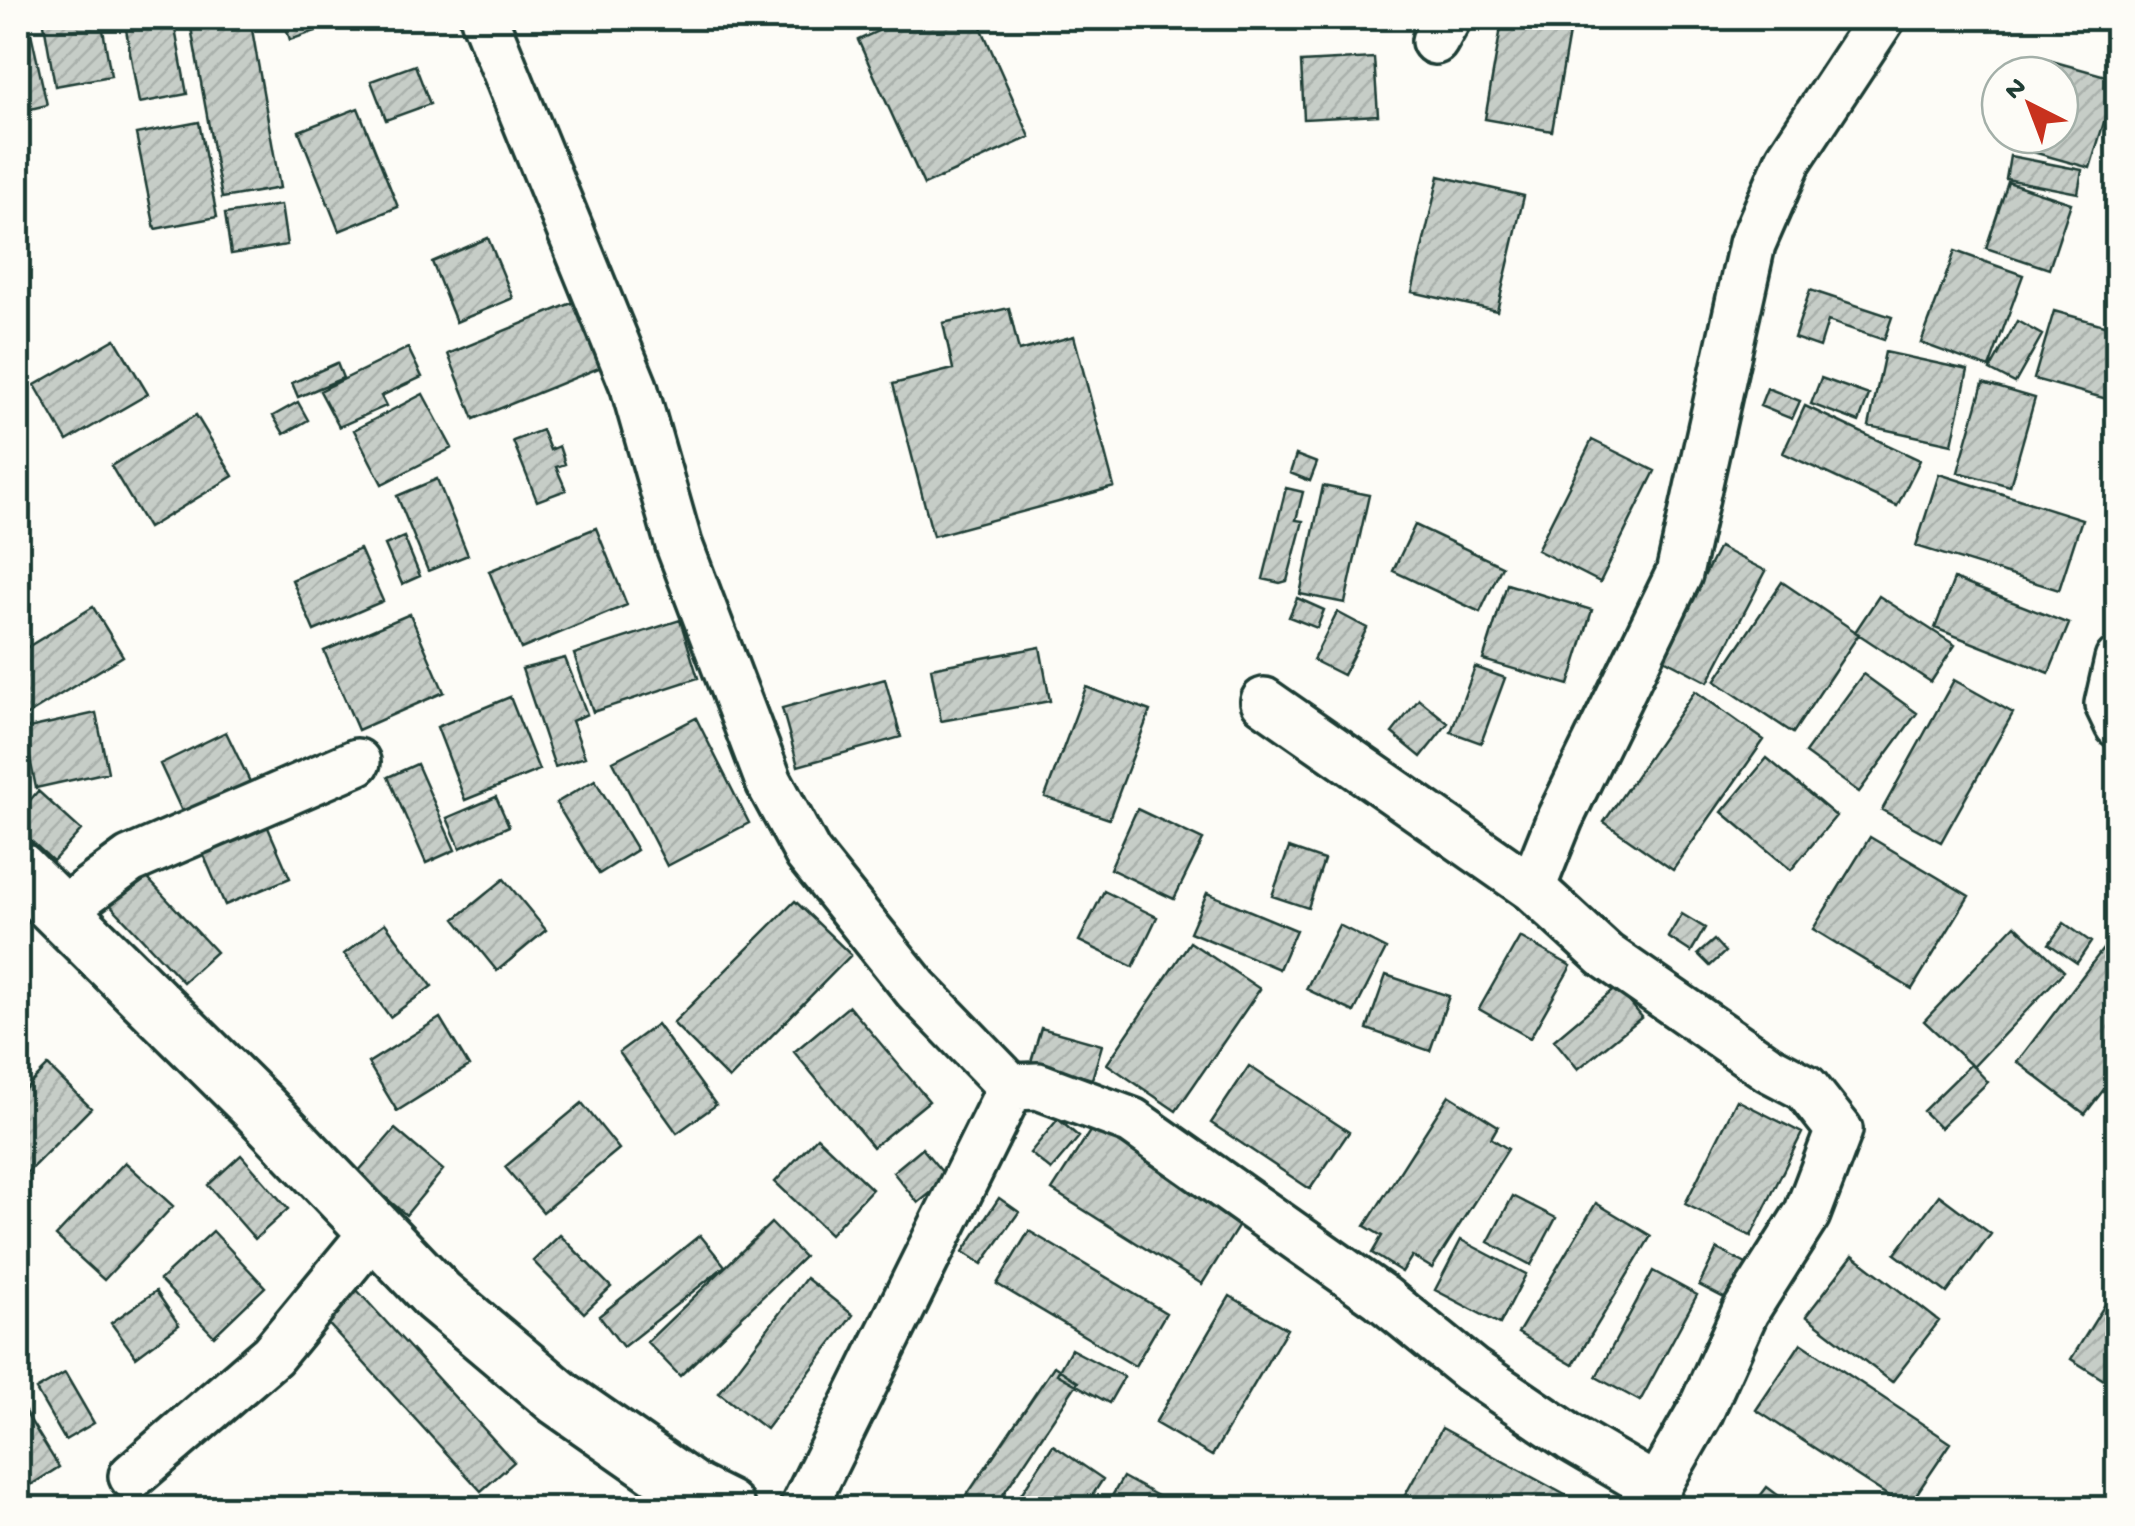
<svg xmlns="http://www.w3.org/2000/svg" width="2135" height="1526" viewBox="0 0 2135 1526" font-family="'Gochi Hand',sans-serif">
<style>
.building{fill:url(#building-hatch);stroke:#1f3d34;stroke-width:2.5}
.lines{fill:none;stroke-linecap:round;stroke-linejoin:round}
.street-casing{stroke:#1f3d34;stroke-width:52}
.secondary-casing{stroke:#1f3d34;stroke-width:62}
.street{stroke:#fdfcf7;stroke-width:45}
.secondary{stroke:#fdfcf7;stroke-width:55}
</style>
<defs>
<pattern id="building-hatch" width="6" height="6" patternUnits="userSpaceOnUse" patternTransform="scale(2.5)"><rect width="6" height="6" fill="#c6cdc7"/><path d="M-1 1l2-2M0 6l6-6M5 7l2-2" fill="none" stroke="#aab1ac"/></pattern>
</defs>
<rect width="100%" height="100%" fill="#fdfcf7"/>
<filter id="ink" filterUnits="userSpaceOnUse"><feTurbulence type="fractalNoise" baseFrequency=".01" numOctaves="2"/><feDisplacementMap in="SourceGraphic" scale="20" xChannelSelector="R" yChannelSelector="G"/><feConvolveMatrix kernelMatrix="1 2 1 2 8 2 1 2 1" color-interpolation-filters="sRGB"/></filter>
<g filter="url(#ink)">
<path class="building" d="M43 18H101L111 76 55 86Z
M124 18H173L187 94 139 103Z
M215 18H250L280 188 222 198 190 22Z
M283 18H334L336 24 290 40Z
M906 18H977L1030 137 924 185 858 40Z
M1502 22 1569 33 1552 131 1485 119Z
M31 33 47 105 18 112V36Z
M1374 58 1378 115 1304 119 1301 62Z
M2048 60 2117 79 2090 168 2022 149 2026 135H2060V75H2044Z
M415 65 430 104 386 120 371 81Z
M358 108 398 207 339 231 299 131Z
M199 122 217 217 155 229 136 134Z
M2010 156 2082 170 2078 193 2006 179Z
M1439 176 1524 196 1497 311 1412 292Z
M2008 182 2071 203 2049 269 1986 248Z
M281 205 287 245 231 254 225 214Z
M488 238 513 298 456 322 432 262Z
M1955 251 2023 275 1989 368 1921 343Z
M1810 290 1892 317 1884 340 1828 321 1820 347 1794 338Z
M584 298 611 363 474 419 448 354Z
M1009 308 1019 351 1074 336 1114 487 933 536 893 384 953 369 943 323Z
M2054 311 2118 329V402L2034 379Z
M2017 321 2042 335 2015 383 1990 370Z
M115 339 148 394 67 441 35 385Z
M408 348 422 377 381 396 386 406 339 427 320 391Z
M1885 352 1968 370 1952 444 1869 426Z
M337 363 343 378 298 397 292 383Z
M1821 378 1869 395 1859 422 1811 404Z
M1983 383 2035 398 2010 486 1958 472Z
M1767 388 1800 401 1792 419 1760 406Z
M423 394 452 448 382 484 354 430Z
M298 402 308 420 284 434 273 416Z
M1805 406 1920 460 1897 506 1783 453Z
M196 415 233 476 148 528 111 466Z
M542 430 550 450 559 446 565 464 556 467 566 490 537 501 513 441Z
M1592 440 1655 471 1600 582 1537 550Z
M1296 455 1317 463 1310 481 1290 473Z
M1939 474 2082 519 2059 590 1916 546Z
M437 479 468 555 428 571 397 496Z
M1323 486 1369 495 1345 603 1300 594Z
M1286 488 1303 492 1296 520 1303 521 1287 581 1280 583 1263 579Z
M1415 525 1502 566 1480 612 1393 571Z
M596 528 627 605 521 649 489 571Z
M404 537 420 576 402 584 385 545Z
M1719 547 1766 571 1708 682 1662 658Z
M360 549 383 601 314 631 292 580Z
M1954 579 2069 624 2049 673 1935 628Z
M1782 582 1859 634 1793 733 1715 681Z
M1507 584 1592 610 1569 685 1483 660Z
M1879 596 1955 645 1931 682 1855 632Z
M1297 598 1324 610 1317 628 1289 617Z
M93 607 123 656 22 718 18 710V653Z
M1337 612 1367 628 1343 675 1313 660Z
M410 614 444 692 358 730 324 651Z
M680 620 698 678 593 712 574 654Z
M1040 647 1050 701 941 721 931 668Z
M565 658 587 714 572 721 585 757 555 767 522 669Z
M1475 667 1505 678 1481 743 1451 732Z
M1863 674 1917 713 1859 792 1805 753Z
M885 679 901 737 798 766 782 708Z
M1954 680 2013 713 1941 842 1882 810Z
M1086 687 1150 711 1109 819 1045 797Z
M1695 691 1764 740 1673 870 1604 822Z
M510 697 539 770 465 800 437 727Z
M1419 699 1448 723 1421 757 1392 733Z
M96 713 108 772 36 788 24 729Z
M696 718 749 823 667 866 613 761Z
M226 732 253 788 186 820 160 764Z
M1767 758 1836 816 1791 870 1722 812Z
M417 764 455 850 426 863 388 777Z
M595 780 637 850 599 874 556 803Z
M38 791 81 830 53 861 18 829V814Z
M496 797 509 826 460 848 447 818Z
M1137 809 1203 840 1174 899 1110 869Z
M263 816 290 878 225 905 198 842Z
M1870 837 1969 896 1912 989 1813 929Z
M1289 848 1324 860 1308 908 1272 896Z
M137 867 216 952 183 982 104 898Z
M504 879 546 930 497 971 455 919Z
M1104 891 1157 917 1133 967 1079 941Z
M1207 893 1296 930 1279 969 1190 932Z
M795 901 851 955 729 1079 673 1023Z
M1682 914 1705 928 1691 952 1668 937Z
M385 923 432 986 390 1017 344 954Z
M2064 923 2091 942 2077 963 2049 944Z
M1339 925 1386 949 1354 1012 1306 989Z
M2015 925 2064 971 1973 1067 1924 1021Z
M1520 937 1571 966 1530 1038 1479 1009Z
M1714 940 1725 952 1710 966 1698 954Z
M1190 942 1260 989 1176 1111 1107 1064Z
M2106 945 2118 954V1071L2085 1114 2017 1062Z
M1386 975 1449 996 1430 1051 1367 1029Z
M1617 987 1642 1017 1578 1069 1554 1040Z
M849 1006 929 1101 873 1147 794 1052Z
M440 1018 469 1066 397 1111 368 1063Z
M657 1024 716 1105 677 1133 619 1052Z
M1041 1028 1102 1045 1092 1079 1031 1062Z
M1971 1064 1988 1082 1940 1128 1923 1111Z
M48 1066 91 1108 18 1182V1096Z
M1249 1066 1349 1132 1310 1189 1211 1123Z
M1449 1095 1498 1126 1491 1138 1508 1149 1432 1268 1412 1256 1402 1272 1372 1253 1382 1236 1365 1226Z
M1737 1100 1802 1133 1751 1236 1685 1204Z
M582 1103 619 1149 543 1212 505 1167Z
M1058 1119 1079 1137 1051 1170 1030 1153Z
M1094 1125 1243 1219 1202 1284 1052 1190Z
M395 1129 443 1170 406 1215 357 1173Z
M817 1137 872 1189 830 1234 775 1182Z
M922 1148 948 1179 918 1203 893 1172Z
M241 1155 288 1209 255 1239 208 1185Z
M125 1162 173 1206 104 1280 56 1236Z
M1939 1195 1991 1234 1947 1293 1895 1254Z
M1513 1196 1556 1218 1531 1265 1488 1242Z
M999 1198 1019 1212 982 1264 963 1252Z
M1596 1203 1651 1236 1573 1365 1518 1333Z
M771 1223 804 1257 680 1376 647 1342Z
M213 1231 265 1287 214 1336 160 1280Z
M1029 1231 1166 1313 1135 1366 997 1284Z
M560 1235 611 1287 584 1313 533 1261Z
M700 1235 725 1266 623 1347 599 1316Z
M1461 1240 1526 1274 1500 1324 1435 1290Z
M1717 1249 1752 1267 1734 1303 1699 1285Z
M1853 1255 1939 1321 1892 1382 1806 1316Z
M1653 1271 1697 1295 1640 1401 1596 1377Z
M806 1278 853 1315 766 1429 719 1393Z
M357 1290 514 1462 481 1491 324 1319Z
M156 1291 179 1325 136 1357 111 1323Z
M1230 1296 1287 1329 1212 1456 1155 1423Z
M2104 1306 2118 1315V1389L2071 1359Z
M1801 1343 1951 1443 1907 1508 1756 1410Z
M1071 1349 1124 1377 1109 1403 1057 1374Z
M1054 1366 1078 1382 994 1508H980L965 1498Z
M65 1373 94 1423 65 1440 36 1390Z
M19 1402 59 1467 18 1493V1403Z
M1442 1428 1578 1502 1575 1508H1398Z
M1053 1445 1103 1479 1084 1508H1012Z
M1123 1477 1180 1508H1105Z
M1767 1487 1795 1508H1751Z"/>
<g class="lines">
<g class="street-casing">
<path id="street" d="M484 18 634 387 679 545 769 782 808 854 916 989 1011 1087 1038 1086 1132 1121 1381 1297 1471 1370 1571 1438 1658 1489
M1435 41 1448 18
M2118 660 2108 704 2118 725
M1264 701 1532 888
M61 911 130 860 357 762
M132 1476 272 1355 374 1231
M803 1508 1011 1087
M1645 1508 1700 1412 1745 1312 1807 1214 1839 1130 1806 1088 1768 1068 1605 955 1532 888 1560 818 1679 574 1752 244 1789 159 1882 18"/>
</g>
<g class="secondary-casing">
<path id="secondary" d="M18 870 257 1106 438 1296 559 1398 694 1492 726 1508"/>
</g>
<use href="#street" class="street"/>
<use href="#secondary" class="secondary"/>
</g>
</g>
<rect width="2135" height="1526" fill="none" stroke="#fdfcf7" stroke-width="60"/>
<rect x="30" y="30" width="2075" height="1466" fill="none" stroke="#1f3d34" stroke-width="4" filter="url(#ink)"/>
<g transform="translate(2030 105) rotate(318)"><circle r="48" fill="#fdfcf7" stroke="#a4b0a9" stroke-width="2.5"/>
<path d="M0-8L18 38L0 25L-18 38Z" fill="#c8321e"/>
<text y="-15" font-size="28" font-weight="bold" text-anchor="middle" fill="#1f3d34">N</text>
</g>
</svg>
